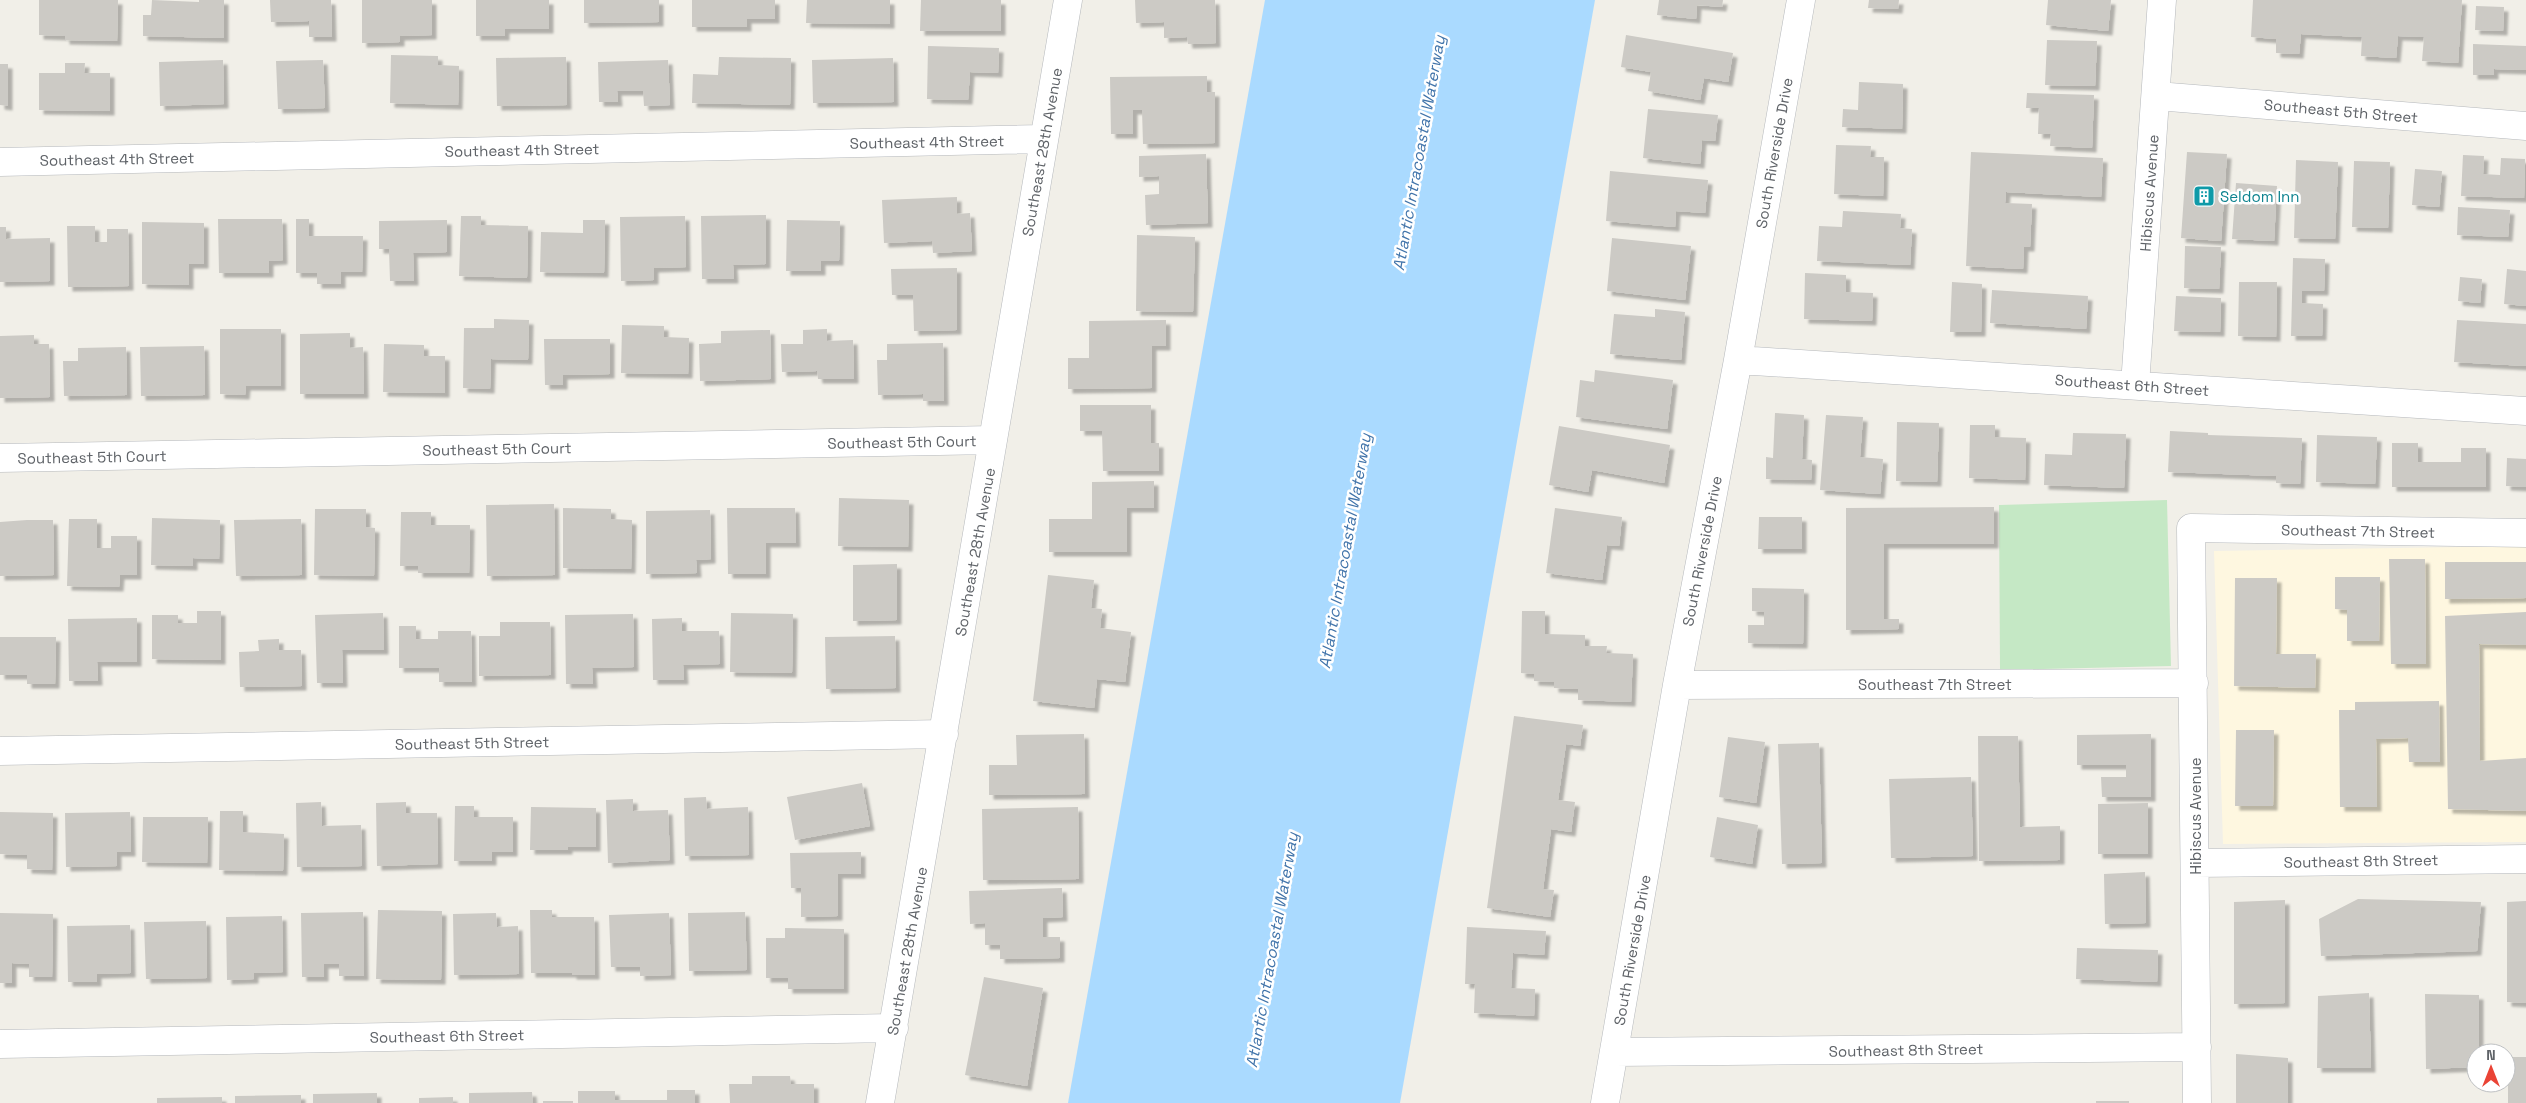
<svg xmlns="http://www.w3.org/2000/svg" width="2526" height="1103" viewBox="0 0 2526 1103" font-family="'Space Grotesk',sans-serif">
<style>
.commercial{fill:#fef7e0}
.green{fill:#c5e8c5}
.water{fill:#aadaff}
.building{fill:#cccac5;filter:url(#shadow)}
.lines{fill:none;stroke-linecap:round;stroke-linejoin:round}
.street-casing{stroke:#b5b8bc;stroke-width:29}
.street{stroke:#fff;stroke-width:28}
.labels{text-anchor:middle;dominant-baseline:central;stroke-width:5;stroke-linejoin:round;paint-order:stroke}
.street-label{font-size:15px;fill:#5f6368;stroke:#fff}
.culture-label{font-size:15px;fill:#0d838f;stroke:#fff;text-anchor:start}
.water-label{font-size:16px;font-style:italic;fill:#4174aa;stroke:#fff}
</style>
<defs>
<filter id="shadow"><feDropShadow dx="4.5" dy="4.5" stdDeviation="1" flood-color="#0004"/></filter>
</defs>
<rect width="100%" height="100%" fill="#f1efe8"/>
<path class="commercial" d="M2526 546V842L2223 844 2214 551Z"/>
<path class="green" d="M2167 500 2171 666 2000 670 1999 505Z"/>
<path class="water" d="M1265 0H1595L1400 1103H1068Z"/>
<path class="building" d="M39 0H118L117 41 65 40V36L39 35Z
M152 0 199 2V0H224V38L143 36V15H151Z
M270 0H331L332 37H309V21L271 22Z
M362 0H432V35L400 36V42L362 43Z
M476 0H549V29H505V36H476Z
M584 0H659V22L584 23Z
M692 0H775V19H747V27H692Z
M807 0H890V24L806 23Z
M921 0H1001V31H920Z
M1135 0H1215L1216 43 1188 44 1187 37 1164 38V22L1136 23Z
M1659 0H1723L1722 7 1697 5 1696 19 1657 15Z
M1869 0H1899L1898 9 1868 8Z
M2048 0H2111L2108 31 2046 25Z
M2253 0H2462L2458 63 2422 61 2424 37 2398 36 2396 58 2361 56 2362 37 2301 34 2299 54 2276 53V39L2251 37Z
M2476 6 2504 7 2503 31 2475 30Z
M1626 35 1733 53 1728 82 1704 78 1700 100 1648 91 1651 72 1621 67Z
M2047 40 2097 41 2095 86 2045 85Z
M2473 44 2526 46V70L2494 69V75H2473Z
M928 46 999 48 998 73 970 72 968 100 927 99Z
M391 55 438 56V65L459 66 458 105 390 103Z
M566 57 567 105 497 106 496 58Z
M719 57 791 58 790 105 692 103 693 74 718 75Z
M893 58 894 102 813 103 812 60Z
M223 60 224 104 160 106 159 62Z
M323 60 325 108 278 109 276 61Z
M668 60 670 105 644 106 643 91H617L618 102H599L598 62Z
M65 63H85L84 73H110V111L39 110V73H65Z
M0 64H8V106L0 105Z
M1207 76V92H1215V143L1143 144 1142 110H1133V134H1111L1110 77Z
M1859 82 1903 84 1902 129 1842 127 1843 109 1858 110Z
M2027 93 2094 95 2092 148 2050 146 2051 134H2038L2039 108H2026Z
M1648 109 1718 115 1715 141 1702 140 1700 164 1643 158Z
M1836 145 1871 146 1870 157H1884L1883 196 1834 194Z
M1971 152 2103 158 2101 197 2006 192 2005 203 2032 204 2030 247H2024L2023 269 1966 266Z
M2187 152 2227 154 2221 241 2181 238Z
M1206 154 1208 223 1146 225 1145 195 1159 194V176L1139 177V156Z
M2463 155 2484 156 2483 174 2500 175 2501 158 2525 159 2524 198 2461 196Z
M2296 160 2338 162 2335 239 2294 238Z
M2354 161 2390 162 2388 228 2352 227Z
M2415 169 2442 171 2439 207 2412 205Z
M1610 171 1708 180 1705 213 1676 211 1675 227 1606 221Z
M2236 183 2277 186 2274 241 2232 239Z
M957 197V214L970 213 972 251 933 253 932 241 884 243 882 200Z
M2458 207 2510 210 2508 237 2457 235Z
M1843 211 1901 214 1900 228 1912 229 1910 265 1817 261 1819 226 1842 227Z
M766 215V264L733 265 734 279H702L701 216Z
M461 216H481V225L528 226 527 278 459 276Z
M685 216 686 267 654 268V280L621 281 620 217Z
M218 219H282L283 260 269 261V273H219Z
M296 219H309V236H363L362 272H341V284H317V273H296Z
M447 220V252L413 253 414 281H390L389 249H379V221Z
M583 220H605L604 273 540 272 541 232 583 233Z
M787 220 840 221 839 261H821V271H786Z
M142 222 204 223V264H189V285L142 284Z
M67 226H95V242H107V229H128L129 286 68 287Z
M0 227H6V239L50 238V281L0 282Z
M1137 235 1195 237 1193 312 1136 311Z
M1612 238 1691 246 1685 300 1607 291Z
M2185 246 2221 247 2219 289 2184 288Z
M2293 258 2325 259 2324 291H2302V303L2323 304 2322 336H2291Z
M957 268V330L914 331 913 295H892L891 269Z
M2507 269 2526 271V306L2504 304Z
M1805 273 1846 275V292L1873 293 1872 321 1804 319Z
M2460 277 2482 279 2480 303 2458 301Z
M1952 282 1982 284 1981 332H1950Z
M2239 282H2277L2276 337 2238 336Z
M1992 290 2088 296 2086 329 1990 323Z
M2176 296 2221 298 2220 332 2174 331Z
M1655 309 1685 312 1681 360 1610 354 1614 314 1655 317Z
M494 319 529 320 528 360 491 359 490 389 463 388 464 328H494Z
M1166 320V346H1152V388L1068 389V358H1089V321Z
M2457 320 2526 324V366L2454 362Z
M622 325 664 326V337L689 338 688 374 621 373Z
M220 329H281V386H246L245 395 220 394Z
M827 329V341L853 340 854 379H818L817 371 782 372 781 344H803V330Z
M770 330 771 379 700 381 699 344 721 343V331Z
M350 333V348L363 347 364 394H300V334Z
M34 335V344H49L50 397 0 398V336Z
M544 339H610V374L563 375V385H545Z
M943 343 944 401H923V394L878 395 877 360H887V344Z
M384 344 424 345V356H445V393L383 392Z
M204 346 205 395 141 396 140 347Z
M126 347 127 395 64 396 63 361H78V348Z
M1595 370 1673 380 1667 429 1576 417 1580 380 1594 382Z
M1080 405H1151V443H1159V471H1103L1102 431H1080Z
M1775 413 1804 415 1802 459 1812 460 1811 480 1766 479V457L1773 458Z
M1826 415 1863 417 1860 457 1883 459 1880 494 1820 490Z
M1897 422 1939 423 1937 482 1896 481Z
M1970 425H1995V437L2026 438 2025 480 1969 478Z
M1559 426 1670 445 1664 483 1592 470 1588 492 1549 485Z
M2170 431 2208 433V435L2302 438 2300 484 2276 483V476L2168 472Z
M2073 433 2126 434 2124 488 2044 485 2045 454 2072 455Z
M2317 435 2377 437 2375 484 2316 482Z
M2392 443H2418V462H2461V448H2486V487H2392Z
M2507 458 2526 459V487L2506 486Z
M1154 481V508H1127V552H1049V519H1092V482Z
M839 498 909 500 908 547 838 546Z
M554 504 555 575 487 576 486 505Z
M1994 507V544H1884V619H1899V629L1846 630V508Z
M563 508 611 509V519L632 520 631 569 563 568Z
M727 508H795L796 543H766V574H728Z
M1555 508 1622 517 1619 546 1607 545 1602 580 1546 573Z
M315 509H366V527L375 528 374 576 314 575Z
M710 510 711 559 696 560 697 573 646 574V511Z
M401 512H431V525H470L469 573H418V566H400Z
M1759 517H1802V549H1758Z
M152 518 220 520 219 559 193 558V566L151 565Z
M69 519H97V548H111V536H137V575H120L119 587 67 586Z
M301 519 302 575 236 576 234 520Z
M27 520H53L54 575 0 576V522Z
M2389 559H2425L2426 664H2391Z
M2445 562H2526V598L2445 599Z
M897 564V620L853 621V565Z
M1048 575 1094 580 1091 608 1102 609 1100 628 1131 632 1125 682 1097 679 1094 708 1033 701Z
M2335 577H2380L2379 641H2347V610L2335 609Z
M2235 578H2277L2276 654H2316L2315 688 2234 686Z
M1752 588 1804 589 1803 644 1748 643V625H1764V612L1752 611Z
M197 611H221V660L152 659V615H178V623H197Z
M1522 611H1545V634L1585 635V646H1607L1606 653 1633 654 1631 702 1578 700V689L1554 688V682L1534 681V674L1521 673Z
M2526 612V645L2479 644 2480 761 2526 758V811L2448 809 2445 616Z
M383 613 384 650H342L343 683H317L315 615Z
M731 613 793 614 792 673 730 672Z
M633 614 634 667 592 668 593 684H566L565 615Z
M137 618V662H97L98 681H69L68 619Z
M682 618V631H719L720 664 683 665 684 680H653L652 619Z
M500 622H550L551 675 479 676V636H500Z
M399 626H416V639H438V631H471L472 682H439V668H399Z
M895 636 896 688 826 689 825 637Z
M0 637H56L55 684H27V675H0Z
M279 639V650H301L302 686 240 687 239 652 259 651 258 640Z
M2439 701 2440 762H2409L2408 738 2376 739 2377 807H2340L2339 710H2355V702Z
M1514 716 1583 725 1580 746 1566 744 1558 800 1575 802 1571 832 1551 829 1543 889 1554 890 1550 917 1487 908Z
M2236 730H2274L2273 806H2235Z
M1084 734 1085 794 989 795V765H1017L1016 735Z
M2151 734V797H2102L2101 777H2126V765H2077V735Z
M1978 736H2018L2020 827 2060 826V860L1979 861Z
M1728 737 1765 742 1756 803 1719 797Z
M1819 743 1822 863 1782 864 1778 744Z
M1971 777 1973 856 1891 858 1889 779Z
M862 783 870 826 795 840 787 797Z
M706 797 707 809 748 807 749 855 685 856 684 798Z
M633 799V811L668 810 670 860 608 863 606 800Z
M321 802 322 826 361 825 362 866 297 867 296 803Z
M406 802V813H437L438 864 377 866 376 803Z
M2148 803V854H2098V804Z
M455 806H474V817H513V852H492V861H454Z
M531 807 596 808V847H568V850H530Z
M1078 807 1079 879 983 880 982 809Z
M220 811H243V832L284 834 283 871 219 870Z
M0 812 53 813 52 870 27 869V855L0 854Z
M130 812 131 852H117V866L66 867 65 813Z
M143 817H208L207 863 142 862Z
M1717 817 1758 825 1752 864 1710 857Z
M861 852V874H838V916L801 917V888H791L790 853Z
M2145 872 2146 923 2105 924 2104 874Z
M1062 888 1063 917 1043 918V937H1060V958L1000 959V945H985V923L970 924 969 891Z
M2358 899 2481 902 2477 951 2321 956 2319 919Z
M2285 900V1003L2234 1004V902Z
M2526 901V1003L2507 1002V902Z
M378 910 442 911 441 980 376 979Z
M530 910H552V917H594L595 975H572V973H531Z
M363 912 364 976H339V964H324V977H302L301 913Z
M745 912 747 970 689 971 688 913Z
M0 913 53 914 52 977H29V964L12 963V983H0Z
M496 913 497 927 518 926 519 974 454 975 453 914Z
M669 913 671 975 640 976V967H611L609 915Z
M282 916 283 972 254 973V979L227 980 226 917Z
M206 921 207 978 146 979 144 922Z
M130 925 131 973 97 974V982H68L67 926Z
M1467 927 1546 931 1544 955 1513 953 1511 988 1535 989 1534 1016 1474 1013 1475 984H1465Z
M785 928 844 929V989H788V978H766V938H785Z
M2077 948 2158 950 2157 982 2076 979Z
M984 977 1043 988 1027 1086 965 1075Z
M2369 993 2371 1068H2317L2318 996Z
M2425 994 2479 995V1053H2476V1067L2426 1069Z
M2236 1054 2288 1058V1103H2236Z
M2508 1057H2526V1103H2508Z
M752 1076H790L791 1084H814V1103H730L729 1084H752Z
M667 1090H695V1103H578V1091H615V1100H667Z
M532 1092 533 1103H469V1093Z
M377 1093V1103H313V1094Z
M301 1095V1103H235V1096Z
M222 1097V1103H157V1098Z
M453 1097V1103H419V1098Z
M543 1101H573V1103H543Z
M2096 1101H2129V1103H2096Z"/>
<g class="lines">
<g class="street-casing">
<path id="street" d="M2157 96 2526 126
M0 162 1044 139
M1738 360 2526 411
M2135 385 2162 0
M0 458 993 440
M1677 685 2194 683
M0 751 944 734
M2195 863 2526 859
M0 1044 894 1028
M1615 1052 2197 1047
M880 1103 1068 0
M1605 1103 1677 685 1738 360 1801 0
M2197 1103 2191 528 2526 533"/>
</g>
<use href="#street" class="street"/>
</g>
<defs>
<g id="building-square" transform="scale(1.125)"><rect x="-9" y="-9" width="18" height="18" rx="4" fill="#0f9aa8" stroke="#fff"/><path d="M-4-6H4V6H1V3H-1V6H-4ZM-2.5-4.3h1.7v1.8h-1.7ZM.8-4.3h1.7v1.8H.8ZM-2.5-1h1.7V.8h-1.7ZM.8-1h1.7V.8H.8Z" fill="#fff"/></g>
</defs>
<g fill-rule="evenodd">
<use href="#building-square" x="2204" y="196"/>
</g>
<g class="labels">
<g class="street-label">
<text transform="translate(2341 111) rotate(5)">Southeast 5th Street</text>
<text transform="translate(927 142) rotate(-1)">Southeast 4th Street</text>
<text transform="translate(522 150) rotate(-1)">Southeast 4th Street</text>
<text transform="translate(1042 152) rotate(-80)">Southeast 28th Avenue</text>
<text transform="translate(1774 153) rotate(-80)">South Riverside Drive</text>
<text transform="translate(117 159) rotate(-1)">Southeast 4th Street</text>
<text transform="translate(2149 193) rotate(-86)">Hibiscus Avenue</text>
<text transform="translate(2132 385) rotate(4)">Southeast 6th Street</text>
<text transform="translate(902 442) rotate(-1)">Southeast 5th Court</text>
<text transform="translate(497 449) rotate(-1)">Southeast 5th Court</text>
<text transform="translate(92 457) rotate(-1)">Southeast 5th Court</text>
<text transform="translate(2358 531) rotate(1)">Southeast 7th Street</text>
<text transform="translate(1702 551) rotate(-79)">South Riverside Drive</text>
<text transform="translate(975 552) rotate(-80)">Southeast 28th Avenue</text>
<text x="1935" y="684">Southeast 7th Street</text>
<text transform="translate(472 743) rotate(-1)">Southeast 5th Street</text>
<text transform="translate(2195 816) rotate(-90)">Hibiscus Avenue</text>
<text transform="translate(2361 861) rotate(-1)">Southeast 8th Street</text>
<text transform="translate(1632 950) rotate(-80)">South Riverside Drive</text>
<text transform="translate(907 951) rotate(-80)">Southeast 28th Avenue</text>
<text transform="translate(447 1036) rotate(-1)">Southeast 6th Street</text>
<text transform="translate(1906 1050) rotate(-1)">Southeast 8th Street</text>
</g>
<g class="culture-label">
<text x="2220" y="196">Seldom Inn</text>
</g>
<g class="water-label">
<text transform="translate(1419 153) rotate(-80)">Atlantic Intracoastal Waterway</text>
<text transform="translate(1345 551) rotate(-80)">Atlantic Intracoastal Waterway</text>
<text transform="translate(1272 950) rotate(-80)">Atlantic Intracoastal Waterway</text>
</g>
</g>
<g transform="translate(2491 1068)"><circle r="24" fill="#ffffff" stroke="#bfc1c3"/>
<path d="M0-4L9 19L0 12L-9 19Z" fill="#ea4335"/>
<text y="-8" font-size="14" font-weight="bold" text-anchor="middle" fill="#5f6368">N</text>
</g>
</svg>
